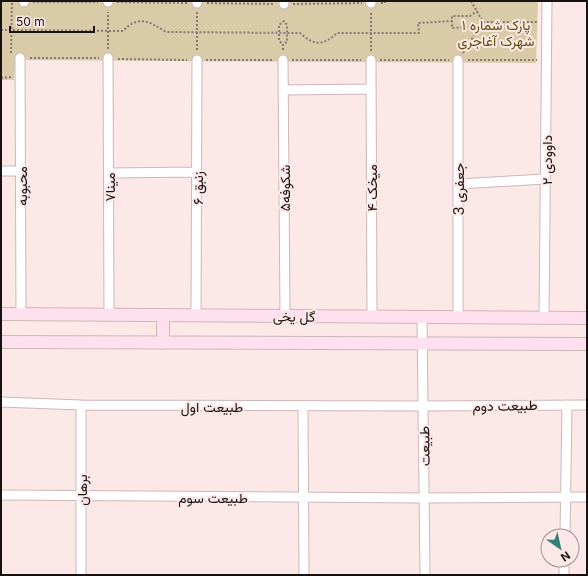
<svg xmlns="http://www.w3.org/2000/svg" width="588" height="576" viewBox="0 0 588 576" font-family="Inter,Vazirmatn,sans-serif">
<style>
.green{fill:#d9caa8}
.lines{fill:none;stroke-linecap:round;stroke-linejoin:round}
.street-casing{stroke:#ccb8b7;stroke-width:11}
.secondary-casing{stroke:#ccb8b7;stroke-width:14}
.path{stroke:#857877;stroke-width:2;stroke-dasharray:2 2;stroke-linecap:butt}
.street{stroke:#fff;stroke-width:9}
.secondary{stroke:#fee0ee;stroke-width:12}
.labels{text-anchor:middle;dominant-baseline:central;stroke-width:4;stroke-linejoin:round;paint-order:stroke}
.park-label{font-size:14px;fill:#644d0c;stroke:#fce8e6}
.street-label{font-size:14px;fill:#191212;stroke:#fce8e6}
</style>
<rect width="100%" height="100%" fill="#fce8e6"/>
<path class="green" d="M1 1H538L536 63 15 60 14 80H1Z"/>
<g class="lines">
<g class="street-casing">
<path id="street" d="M24 2V1
M108 2V1
M197 3V1
M371 3V1
M284 4V1
M20 58 21 314
M108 58 109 315
M283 60 285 316
M371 60 372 317
M458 60V318
M283 90 371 89
M1 171H21
M109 173 197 172
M458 184 545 179
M196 316 197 60
M422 318 425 575
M544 319 547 1
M1 402 81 405 423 406 587 405
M303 406 304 575
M1 495 424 498 587 497
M565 536 567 405
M81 575V405
M564 575V560"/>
</g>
<g class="secondary-casing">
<path id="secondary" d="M1 314 587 318
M1 342 587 344
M163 343V315"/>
</g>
<path class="path" d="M471 1 483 22H537
M33 2H98
M117 2 188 3
M207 3 274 4
M381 3H385V1
M293 4 362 3
M197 12V50
M1 30 123 31C138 15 149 21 166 32L300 33C314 46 323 46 337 33H419L418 23 452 21
M476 33 470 27 452 28V16H470L477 11
M108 49V12
M283 50V44L287 42V25L284 21 279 25V41L283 44
M371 51V13
M11 53 12 2
M463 53 483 22
M30 58H99
M118 59 187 60
M206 60H273
M292 60H361
M380 60H449
M468 60H537
M1 78 11 77"/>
<use href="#street" class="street"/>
<use href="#secondary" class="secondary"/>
</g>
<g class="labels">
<g class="park-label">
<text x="496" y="24">پارک شماره ۱<tspan x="496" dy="16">شهرک آغاجری</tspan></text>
</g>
<g class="street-label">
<text transform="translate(546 160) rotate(-90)">داوودی ۲</text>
<text transform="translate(21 186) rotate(-90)">محبوبه</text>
<text transform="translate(109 187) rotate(-90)">مینا۷</text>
<text transform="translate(197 188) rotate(-90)">زنبق ۶</text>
<text transform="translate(284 188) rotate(-90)">شکوفه۵</text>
<text transform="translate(371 188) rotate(-90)">میخک ۴</text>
<text transform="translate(458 189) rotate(-90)">3 جعفری</text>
<text transform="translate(294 316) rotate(1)">گل یخی</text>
<text transform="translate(505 405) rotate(-1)">طبیعت دوم</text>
<text x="212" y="406">طبیعت اول</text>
<text transform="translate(424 446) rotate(-91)">طبیعت</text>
<text transform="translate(81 490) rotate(-90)">برهان</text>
<text x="213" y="497">طبیعت سوم</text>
</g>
</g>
<rect width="588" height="576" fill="none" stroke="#191212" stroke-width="4"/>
<g transform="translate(560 548) rotate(146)"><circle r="19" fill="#fce8e6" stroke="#a19291"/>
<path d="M0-3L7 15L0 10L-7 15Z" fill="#397f77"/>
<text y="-6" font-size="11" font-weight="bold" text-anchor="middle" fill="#191212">N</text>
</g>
<path d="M10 26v6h84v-6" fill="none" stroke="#191212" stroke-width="2"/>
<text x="16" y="26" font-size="12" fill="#191212" stroke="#fce8e6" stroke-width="3" paint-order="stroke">50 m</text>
</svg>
